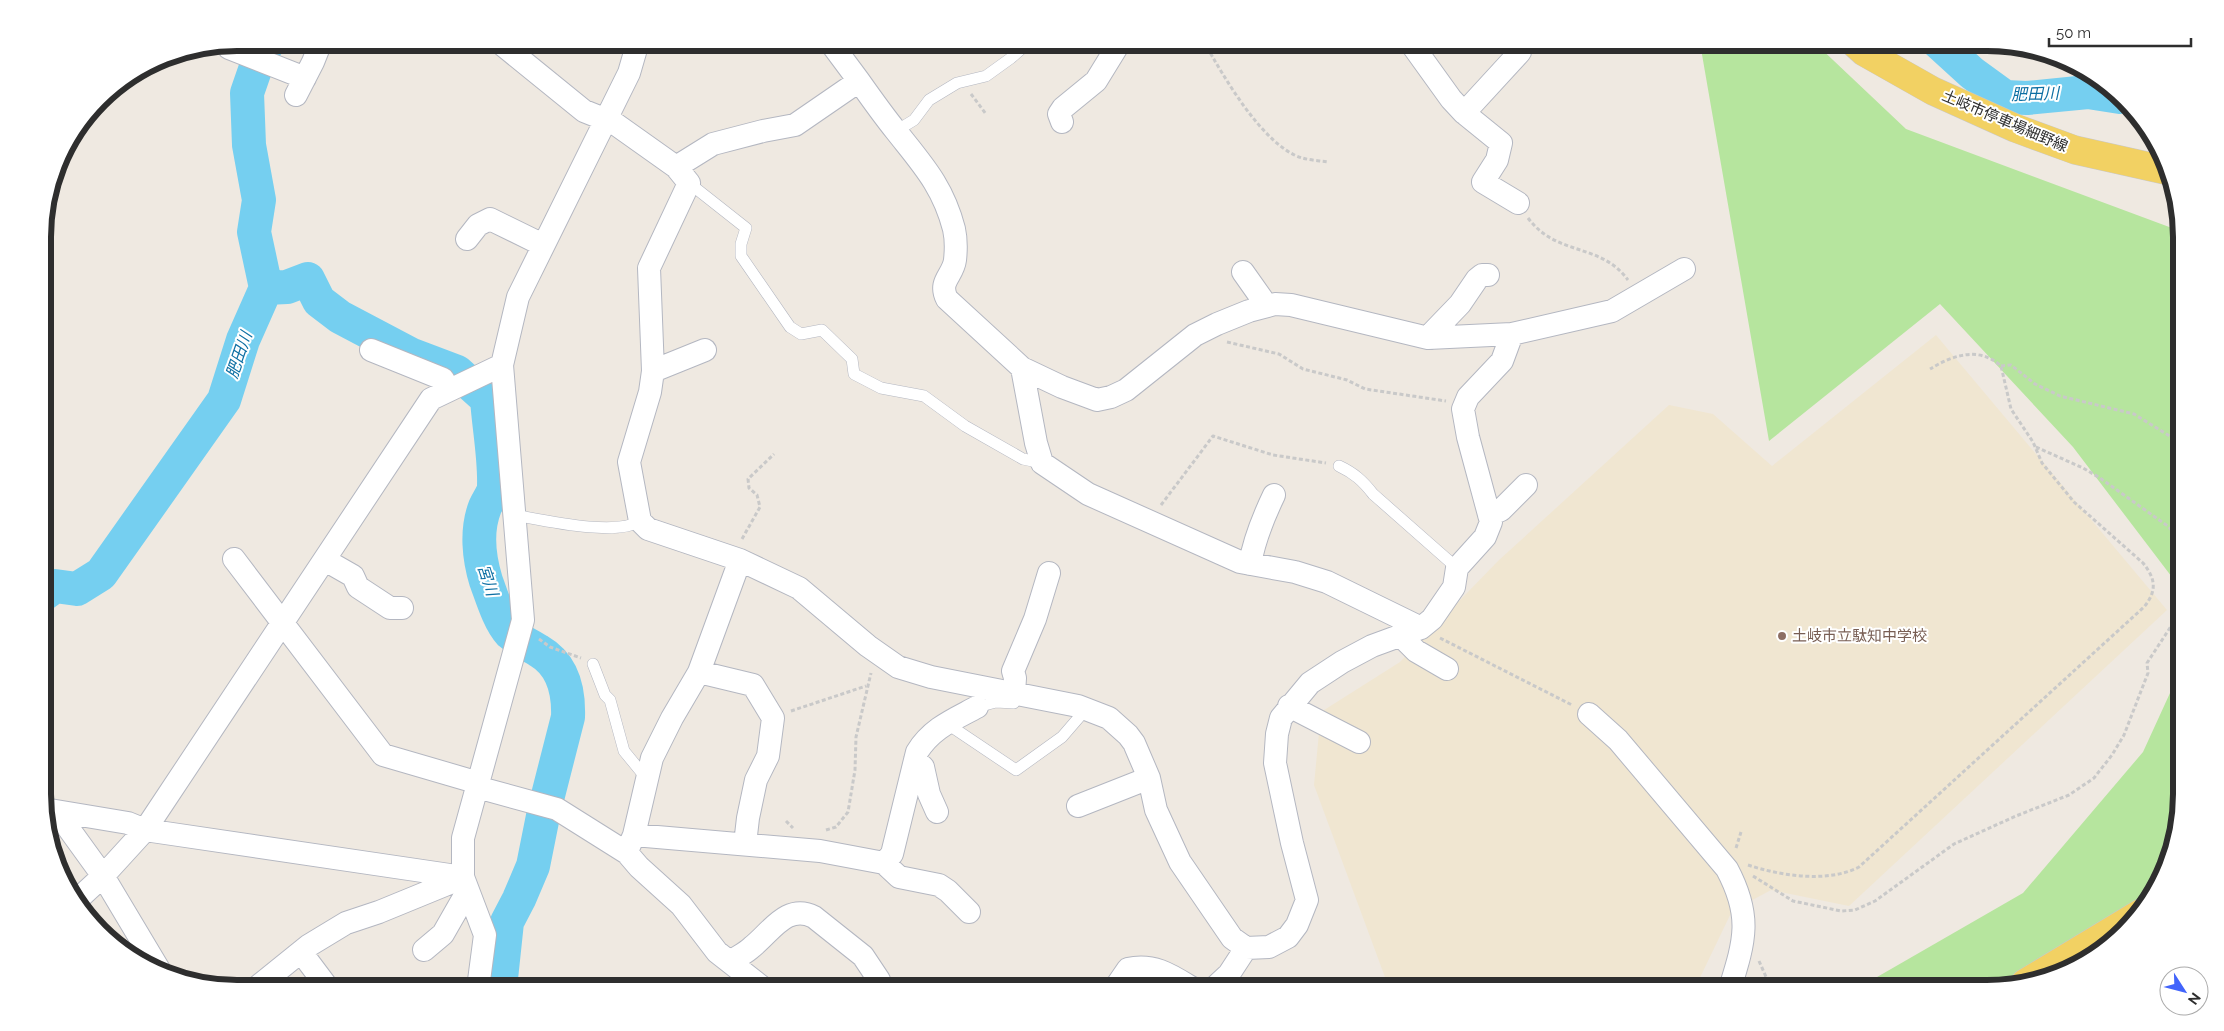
<svg xmlns="http://www.w3.org/2000/svg" width="2224" height="1031" viewBox="0 0 2224 1031" font-family="Raleway,'Noto Sans JP',sans-serif">
<style>
.education{fill:#f0e6d1}
.green{fill:#b6e59e}
.lines{fill:none;stroke-linecap:round;stroke-linejoin:round}
.river{stroke:#75cff0;stroke-width:34}
.lane-casing{stroke:#b4b7c1;stroke-width:12}
.street-casing{stroke:#b4b7c1;stroke-width:24}
.primary-casing{stroke:#c9c9c9;stroke-width:29}
.path{stroke:#c9c9c9;stroke-width:3;stroke-dasharray:4 2.5;stroke-linecap:butt}
.lane{stroke:#fff;stroke-width:11}
.street{stroke:#fff;stroke-width:22}
.primary{stroke:#f2d163;stroke-width:28}
.education-dot{fill:#8d6e63;stroke:#fff;stroke-width:2}
.labels{text-anchor:middle;dominant-baseline:central;stroke-width:4;stroke-linejoin:round;paint-order:stroke}
.street-label{font-size:15px;fill:#2e2e2e;stroke:#fff}
.education-label{font-size:15px;fill:#785e54;stroke:#fff;text-anchor:start}
.water-label{font-size:16px;font-style:italic;fill:#0d6fa3;stroke:#fff}
.rim{fill:none;stroke:#2e2e2e;stroke-width:6}
</style>
<rect width="100%" height="100%" fill="#efe9e1"/>
<path class="education" d="M1936 335 2167 610 1849 906 1771 890 1732 911 1695 988H1389L1314 785 1321 712 1400 662 1498 561 1669 405 1713 414 1772 466Z"/>
<path class="green" d="M1700 43H1815L1906 129 2180 231 2181 589 2073 447 1940 304 1769 441Z
M2181 669V794L2167 869 2141 913 2050 978 1999 988H1858L2023 893 2143 752Z"/>
<g class="lines">
<path class="river" d="M1938 42 1972 73 2005 97 2027 98 2088 92 2120 97
M266 288 287 287 308 279 319 301 340 317 412 355 457 372 487 399C489 428 495 458 494 486 494 493 488 500 485 507 476 530 479 558 486 581 492 597 499 621 510 633 518 640 530 645 539 651 563 665 569 690 568 717L544 811 533 866 519 899 507 922 500 988
M44 594 55 586 77 589 101 574 224 400 243 340 266 288 254 232 259 200 249 145 247 93 256 67 268 42"/>
<g class="lane-casing">
<path id="lane" d="M896 131 914 120 929 100 957 83 986 76 1011 58 1028 43
M689 183 746 228 741 244V256L790 327 801 334 822 330 852 359 854 374 881 388 924 396 965 426 1023 459 1042 463
M1339 466C1354 473 1363 481 1373 494L1457 568
M514 515C543 520 615 537 640 521
M593 664 605 695 610 700 624 751 647 779
M977 707 996 702 1014 703
M946 723 1016 770 1062 737 1087 708"/>
</g>
<g class="street-casing">
<path id="street" d="M499 42 584 111 614 123 676 167 713 144 763 131 795 125 859 81C871 98 883 115 896 131 922 164 943 186 954 229 956 238 956 251 955 260 953 276 938 281 947 299L1022 368 1062 387 1097 400 1111 397 1126 390 1195 335 1217 324 1249 311 1275 304 1291 305 1428 338 1512 334 1612 311 1684 269
M830 42 859 81
M1410 42 1451 99 1464 113 1520 52 1519 42
M229 48 305 78
M296 95 313 62 321 42
M1464 113 1501 143 1497 160 1483 182 1518 203
M1062 122 1059 114 1063 108 1096 81 1120 42
M676 167 689 183 649 268 653 371 650 392 629 462 640 521 648 529 740 560 799 588 868 646 898 667 931 677 1078 706 1109 718 1128 735 1134 743 1149 778 1156 810 1180 862 1232 938 1246 948 1269 947 1288 937 1297 925 1307 900 1292 843 1275 763 1277 734 1281 718 1310 683 1342 662 1372 646 1421 628 1432 619 1454 587 1457 568 1485 537 1491 522 1468 437 1463 409 1468 397 1502 361 1512 334
M467 239 478 225 490 219 543 245
M1243 272 1267 306
M1432 338 1433 332 1460 304 1477 279 1482 275H1488
M371 350 443 379 449 390
M1022 368 1036 443 1042 463 1088 494 1240 562 1295 572 1327 582 1421 628
M653 371 705 350
M1489 515 1501 510 1526 485
M234 559 383 755 472 781 484 789 557 809 627 853 639 867 681 905 717 952 763 988
M325 560 353 576 358 587 390 608H402
M1250 564C1254 540 1263 518 1274 495
M1401 636 1416 651 1447 669
M699 672 753 685 773 718 768 756 756 780 748 818 745 844
M1014 693 1015 678 1013 671 1035 619 1049 573
M1289 706 1359 742
M1589 714 1618 740 1727 869C1752 916 1745 940 1730 988
M915 760 923 767 929 794 937 812
M1078 806 1149 778
M44 809 128 823 145 830 463 877
M56 811 103 876 161 973
M634 835 820 851 884 863 899 877 939 885 948 891 969 912
M628 849 634 835 652 758 672 718 699 672 740 560
M884 863 892 854 917 752C932 728 953 720 977 707
M76 901 103 876 145 830 431 399 502 365
M424 950 443 934 463 899 469 893
M301 952 328 988
M730 962C737 957 746 953 752 947 771 932 787 903 814 917L863 956 879 980
M256 988 308 946 346 923 379 912 462 878
M478 988 485 935 463 877V838L523 620 502 365 518 297 629 73 638 42
M1115 988 1128 969C1153 963 1171 975 1192 988
M1214 988 1229 974 1246 948"/>
</g>
<g class="primary-casing">
<path id="primary" d="M1853 42 1864 52 1933 91 2015 128 2075 150 2169 171
M2025 983 2141 913"/>
</g>
<path class="path" d="M1204 42C1224 77 1263 146 1302 158 1310 160 1320 161 1329 162
M971 94 986 114
M1528 218C1557 257 1600 242 1628 280
M1227 342 1279 354 1303 369 1347 380 1365 389 1446 401
M2001 366 2011 365 2035 384 2060 396 2134 414 2181 443
M2036 447 2083 468 2100 478 2169 527 2178 538 2181 549
M1161 505 1213 436 1273 455 1326 463
M742 539 760 507 757 495 749 488 748 479 774 454
M1440 638 1572 705
M539 639 550 647 581 658
M791 711 866 686
M786 821 793 828
M826 830 836 827 848 812 855 770 856 737 871 673
M1736 848 1741 832
M1748 865C1781 876 1828 883 1859 867L2144 607C2157 591 2156 579 2143 563L2074 502 2042 463 2033 442 2011 409 2001 366C1979 346 1953 355 1930 369
M1753 876 1793 901 1841 911 1855 910 1875 901 1954 844 2016 816 2069 795 2094 778 2112 755 2124 735 2148 673 2147 663 2181 611
M1759 961 1771 988"/>
<use href="#lane" class="lane"/>
<use href="#street" class="street"/>
<use href="#primary" class="primary"/>
</g>
<circle class="education-dot" cx="1782" cy="636" r="5"/>
<g class="labels">
<g class="street-label">
<text transform="translate(2005 121) rotate(23)">土岐市停車場細野線</text>
</g>
<g class="education-label">
<text x="1792" y="636">土岐市立駄知中学校</text>
</g>
<g class="water-label">
<text transform="translate(2035 94) rotate(-2)">肥田川</text>
<text transform="translate(239 355) rotate(-71)">肥田川</text>
<text transform="translate(488 580) rotate(72)">宮川</text>
</g>
</g>
<path d="M0 0H2224V1031H0ZM237 51H1987A186 186 0 0 1 2173 237V794A186 186 0 0 1 1987 980H237A186 186 0 0 1 51 794V237A186 186 0 0 1 237 51Z" fill="#fff" fill-rule="evenodd"/>
<path class="rim" d="M237 51H1987A186 186 0 0 1 2173 237V794A186 186 0 0 1 1987 980H237A186 186 0 0 1 51 794V237A186 186 0 0 1 237 51Z"/>
<g transform="translate(2184 991) rotate(126)"><circle r="24" fill="#ffffff" stroke="#ababab"/>
<path d="M0-4L9 19L0 12L-9 19Z" fill="#4264fb"/>
<text y="-8" font-size="14" font-weight="bold" text-anchor="middle" fill="#2e2e2e">N</text>
</g>
<path d="M2049 38v8h142v-8" fill="none" stroke="#2e2e2e" stroke-width="2.5"/>
<text x="2056" y="38" font-size="15" fill="#2e2e2e" stroke="#ffffff" stroke-width="4" paint-order="stroke">50 m</text>
</svg>
